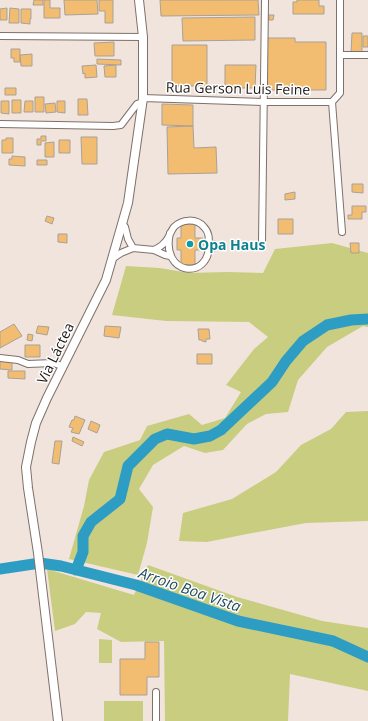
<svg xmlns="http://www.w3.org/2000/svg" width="368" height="721" viewBox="0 0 368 721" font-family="'Open Sans',sans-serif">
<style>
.green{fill:#c9cd80}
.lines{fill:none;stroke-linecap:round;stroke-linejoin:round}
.river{stroke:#2e9dc4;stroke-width:11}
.building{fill:#f2bd71;stroke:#a9a197}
.minor-casing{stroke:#7d716b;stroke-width:8}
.major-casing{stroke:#7d716b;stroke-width:10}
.minor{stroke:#fff;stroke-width:6}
.major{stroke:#fff;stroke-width:8}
.culture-dot{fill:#0f9aa8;stroke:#fff;stroke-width:1.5}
.labels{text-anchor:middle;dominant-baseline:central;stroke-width:3;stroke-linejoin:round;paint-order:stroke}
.street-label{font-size:14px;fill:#1e1917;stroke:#fff}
.culture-label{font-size:14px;font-weight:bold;fill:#0d838f;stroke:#fff;text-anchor:start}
.water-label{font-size:15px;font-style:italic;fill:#1f4c5d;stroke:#fff}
</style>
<rect width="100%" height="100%" fill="#f1e4dd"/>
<path class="green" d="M332 243 368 253V327L363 326 327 347 298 380 288 412 266 414 247 424 223 450 205 453 184 446 153 465 139 489 153 507 147 543 138 575 69 559 84 506 89 480 104 452 140 440 147 426 189 414 202 425 225 418 241 392 226 385 254 349 268 337 249 322 166 321 112 315 126 266 160 268 189 273 227 272 263 273 275 249Z
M368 411V521L306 523 247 534 207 542 179 541 183 513 232 499 276 472 301 445 331 429 346 412Z
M148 565 237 597 322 621 368 628V691L290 674 288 721H165L164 641 121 642 97 629 101 613 86 612 75 624 55 631 47 569 134 595Z
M99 639 112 640V663H99Z
M104 701H143V721H104Z"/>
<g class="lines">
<path class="river" d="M0 569 40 563 61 566 136 585 238 621 333 641 368 657
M76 570 83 552V536L91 522 120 499 128 466 155 439 167 434 194 439 210 436 221 430 272 382 286 361 303 341 327 325 351 320 368 319"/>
</g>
<path class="building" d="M34 0H43V5H33Z
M44 0H50V8H60V18H44Z
M64 0H97L98 14 65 15Z
M99 0H113V23H105V11H99Z
M160 0H258L259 15 161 16Z
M297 0H319V6H324V14H293V2H297Z
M7 8V20H0V9Z
M10 8 19 9V23H9Z
M21 9H31V19H30V24L21 23Z
M269 15H274L273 20H269Z
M255 17V40L183 41 182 18Z
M352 33H362V53H351Z
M363 36H368V47H363Z
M267 38H295V42H326V90H267Z
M114 42V56H95L94 43Z
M172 45H207V86H172Z
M11 49H20V62H14V58H11Z
M32 54V66H21L20 55Z
M97 59 121 60V65L97 64Z
M96 65 97 77 85 78V73L83 74 82 66Z
M116 65V77H105L104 66Z
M225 65H256L255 88H225Z
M5 88H16V95H5Z
M35 97H44V112H35Z
M78 99H87L88 115H78Z
M12 100H21V113H12Z
M1 101H9V114L1 113Z
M25 101H33V112H24Z
M57 101H65V113L57 112Z
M55 103 56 112 46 113 45 104Z
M162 104 193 105V126L162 125Z
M193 126 194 148 216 147 217 173 168 174 167 127Z
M41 136H46V141H41V145H37V139H41Z
M81 137H97V164H82Z
M6 138H13V153H2V140H6Z
M59 140H70V153H59Z
M54 142V157H45V143Z
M12 156 25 157V166L9 165V159H12Z
M37 160H47V165H37Z
M352 184H363V193L352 192Z
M295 192V199L285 200V194Z
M352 206H366V212H362V219H348V215H352Z
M47 216 54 218 52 224 45 221Z
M278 219H293V234H278Z
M181 224H195V238H203V250H195V265H181V250H177V238H181Z
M58 234H67V243L58 242Z
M211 241H216V251H210Z
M350 243H359V253H351Z
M14 324 22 336 0 348V332Z
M38 326 49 327 47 335 36 333Z
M105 326 121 327 119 338 104 336Z
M198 329H209L210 339H206V342L202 341V340H199Z
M28 334 33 335 32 341 27 340Z
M25 345H40V357H25Z
M197 354H212V364H197Z
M0 361H12V370L0 369Z
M8 371H25V379L8 378Z
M75 416 85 420 79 434 71 432 73 428 69 427 72 420H74Z
M91 421 100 425 97 433 88 429Z
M73 437 84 442 82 446 72 441Z
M55 441H62L59 464 52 463Z
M145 642H159V677H147V695H120V659H145Z"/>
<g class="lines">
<g class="minor-casing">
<path id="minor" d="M340 0V93L332 102 342 232
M0 36 143 37
M340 55H368
M143 98 264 102H332
M0 124 113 126 121 125 137 104 142 103
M122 223 125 227 128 239 133 248
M262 242 265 0
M154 250C158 248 162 246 164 243 169 239 170 232 174 227 182 219 196 218 204 227 209 232 209 238 209 244 210 281 160 276 170 233
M112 259 121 253 133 248 154 250 165 255 170 256
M0 358 18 360 28 364 53 363 62 366
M156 692V721"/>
</g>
<g class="major-casing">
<path id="major" d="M58 721 38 553 28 488 26 467 31 442 36 423 47 398 106 280 128 203 143 98V37L139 0"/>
</g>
<use href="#minor" class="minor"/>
<use href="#major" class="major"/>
</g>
<circle class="culture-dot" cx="190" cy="244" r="4"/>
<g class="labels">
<g class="street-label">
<text transform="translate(238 88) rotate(1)">Rua Gerson Luis Feine</text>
<text transform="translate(55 353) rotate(-64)">Via Láctea</text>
</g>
<g class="culture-label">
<text x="198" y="244">Opa Haus</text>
</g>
<g class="water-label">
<text transform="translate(190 589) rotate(19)">Arroio Boa Vista</text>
</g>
</g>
</svg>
